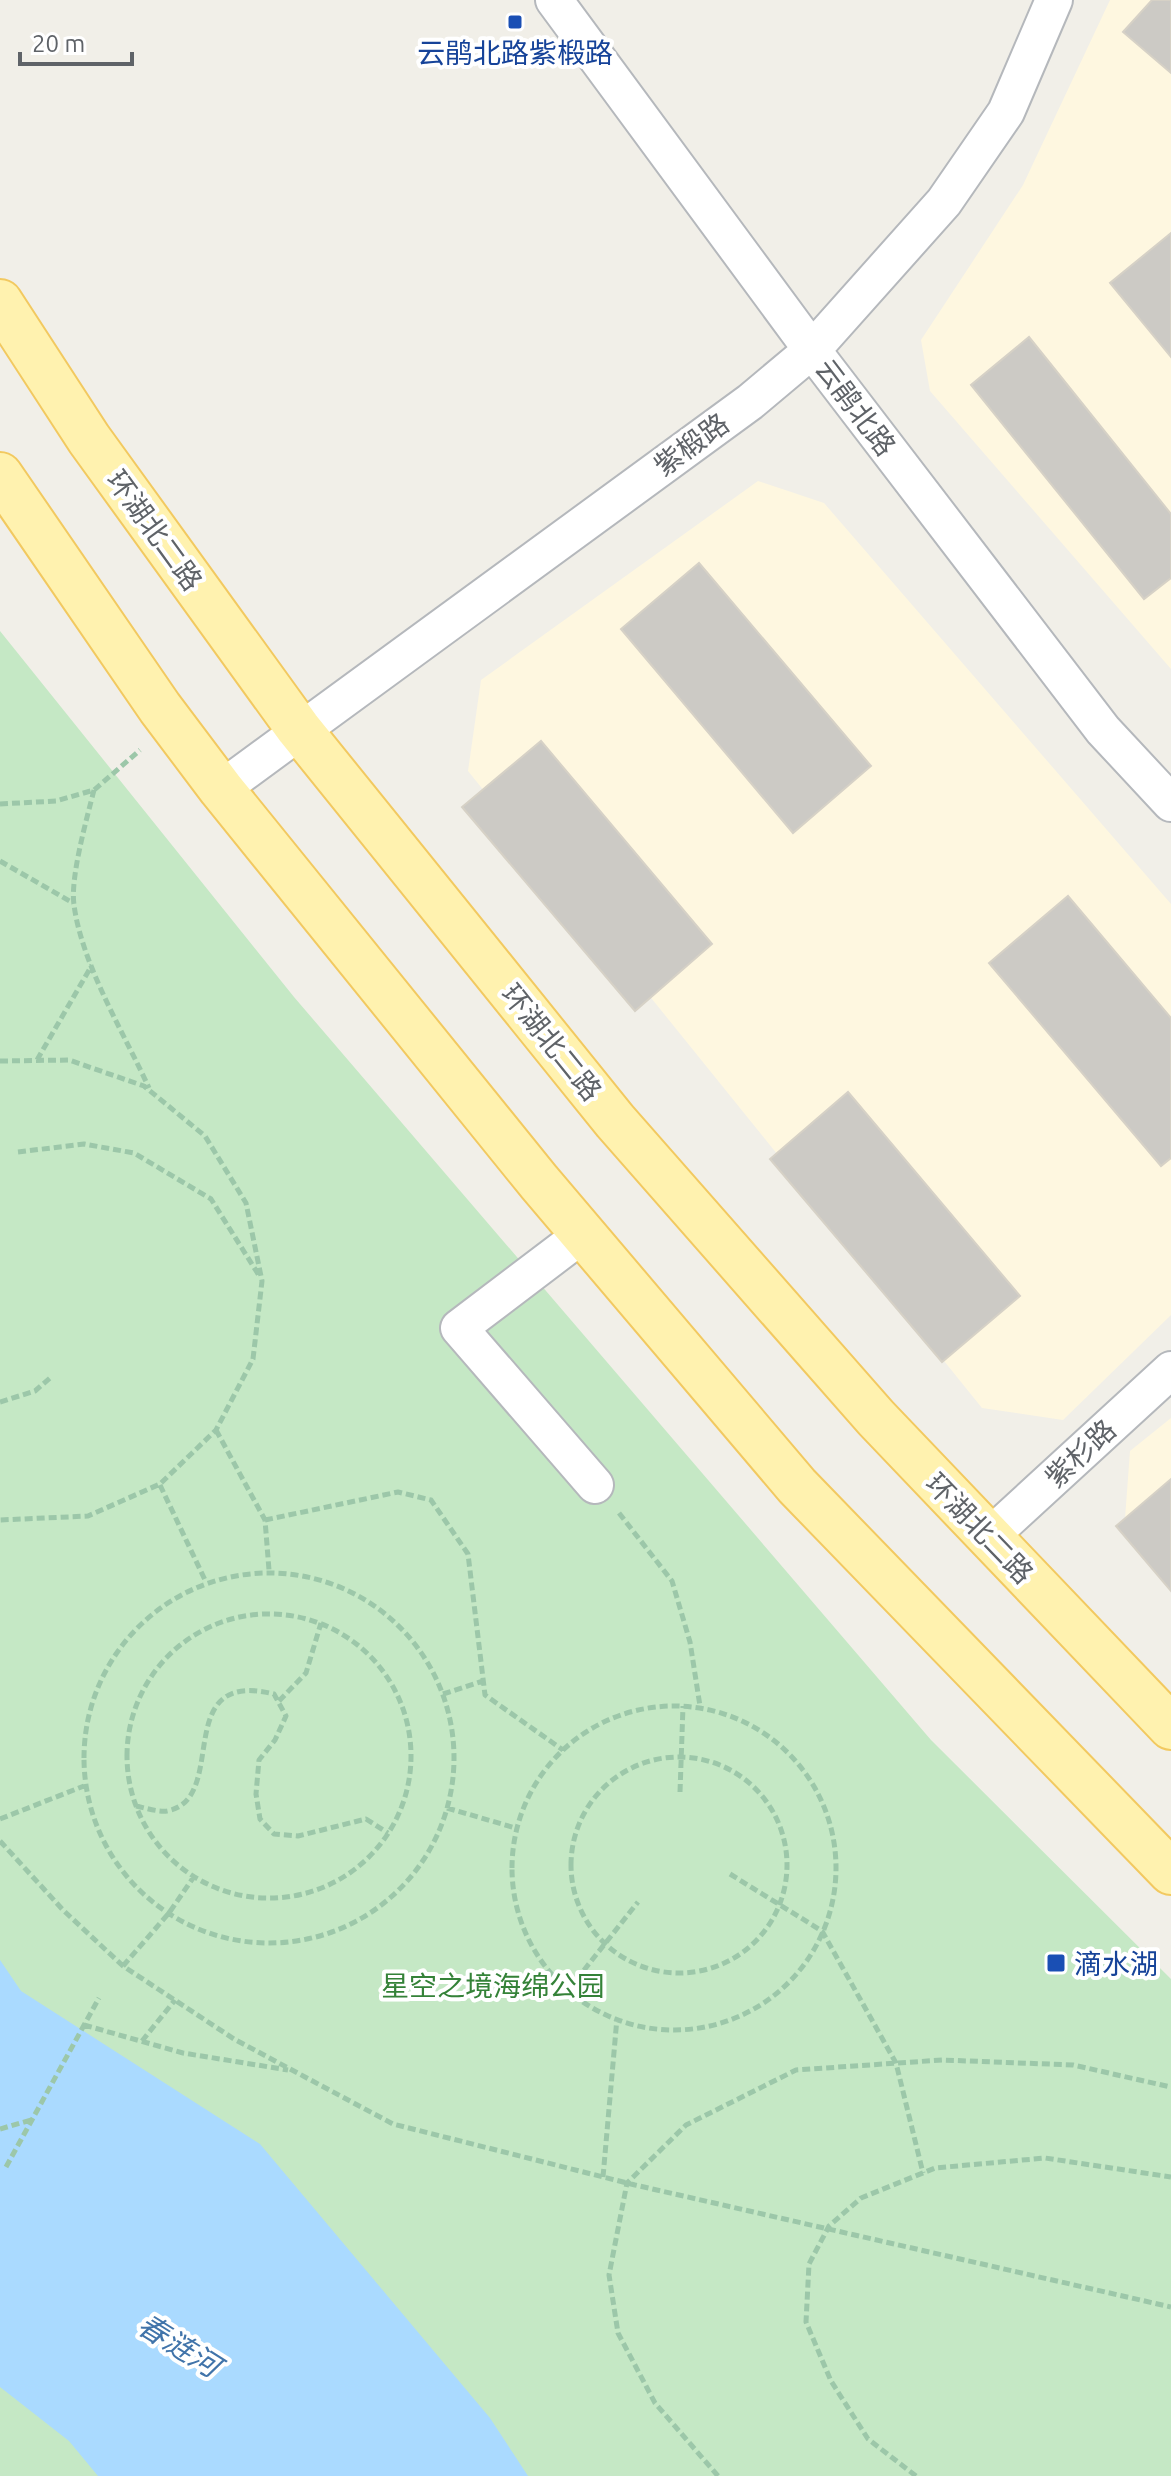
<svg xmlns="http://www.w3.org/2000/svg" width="1171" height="2476" viewBox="0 0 1171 2476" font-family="Ubuntu,'Noto Sans SC',sans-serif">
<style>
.commercial{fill:#fef7e0}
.green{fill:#c5e8c5}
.water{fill:#aadaff}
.building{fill:#cccac5;stroke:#d6d1c6;stroke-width:2}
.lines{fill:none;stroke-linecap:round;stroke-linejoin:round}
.minor-casing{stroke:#b5b8bc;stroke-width:40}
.major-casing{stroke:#f2c960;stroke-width:48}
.path{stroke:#9cc7a9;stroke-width:5;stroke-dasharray:8 4;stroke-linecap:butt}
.minor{stroke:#fff;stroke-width:36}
.major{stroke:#fff2af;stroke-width:44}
.transit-dot{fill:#1a4fb4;stroke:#fff;stroke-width:3}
.labels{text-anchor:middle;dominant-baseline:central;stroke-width:8;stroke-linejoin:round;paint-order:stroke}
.transit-label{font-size:28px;fill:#164399;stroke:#fff}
.street-label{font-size:28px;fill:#5f6368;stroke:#fff}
.park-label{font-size:28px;fill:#348238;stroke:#fff}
.water-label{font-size:30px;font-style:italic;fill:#4174aa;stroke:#fff}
</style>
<rect width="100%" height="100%" fill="#f1efe8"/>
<path class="commercial" d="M1110 0H1171V669L930 391 921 340 1023 185Z
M758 481 824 503 1171 904V1315L1063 1420 982 1408 468 771 481 680Z
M1171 1418V1579L1124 1532 1130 1451Z"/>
<path class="green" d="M0 631 294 997 931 1740 1171 1979V2476H0Z"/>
<path class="water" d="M0 1960 21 1991 260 2144 490 2418 528 2476H98L69 2441 0 2387Z"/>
<path class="building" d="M1152 0H1171V73L1123 32Z
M1171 233V357L1110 283Z
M1029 337 1171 514V578L1144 599 971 385Z
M699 563 871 766 793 833 621 629Z
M541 741 712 944 635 1011 462 807Z
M1068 896 1171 1018V1158L1161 1166 989 963Z
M848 1092 1020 1296 942 1362 770 1159Z
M1171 1479V1591L1116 1526Z"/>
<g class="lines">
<g class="minor-casing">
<path id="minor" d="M554 0 812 350 1103 730 1171 803
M221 789 750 402 812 350 944 202 1006 112 1054 0
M583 1234 459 1328 595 1485
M989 1537 1171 1370"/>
</g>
<g class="major-casing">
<path id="major" d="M0 302 89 439 298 728 615 1121 876 1418 1171 1727
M0 475 160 708 221 789 539 1182 797 1486 1171 1872"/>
</g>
<path class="path" d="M94 790C87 818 70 877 74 905 82 965 124 1033 149 1088
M0 804 56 801 94 790 140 750
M0 861 73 903
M37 1060 92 965
M0 1061 69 1060 144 1086 205 1136 246 1203 262 1281 253 1359 216 1430 160 1484 88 1516 0 1520
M18 1152 84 1144 134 1153 211 1199 260 1277
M0 1402 35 1391 50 1378
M216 1430 265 1520 269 1570
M160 1485 206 1582
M619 1513 672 1581 690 1642 700 1706
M265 1520 398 1492 431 1500 468 1554 485 1695 563 1750
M84 1758a185 185 0 1 1 370 0a185 185 0 1 1-370 0Z
M127 1756a142 142 0 1 1 284 0a142 142 0 1 1-284 0Z
M443 1694 483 1681
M279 1701 306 1673 321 1623
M512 1868a162 162 0 1 1 324 0a162 162 0 1 1-324 0Z
M571 1865a108 108 0 1 1 216 0a108 108 0 1 1-216 0Z
M680 1792 683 1706
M136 1806C145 1808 158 1812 167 1811 231 1799 169 1668 274 1694L286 1716 275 1740 259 1760 256 1794 260 1819 274 1834 298 1836 366 1819 388 1833
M447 1808 519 1829
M0 1819 84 1786
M0 1841 63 1910 123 1966 234 2039 393 2124 635 2185 1171 2307
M730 1874 822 1931 896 2063 923 2173
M123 1966 169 1913 193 1878
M569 1989 638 1902
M84 2025 183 2053 288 2070
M142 2041 175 2000
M0 2129 31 2120
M6 2167 99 1998
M603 2177 617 2018
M718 2476 655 2403 618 2333 609 2275 627 2183 686 2125 796 2070 942 2060 1073 2065 1171 2087
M916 2476 868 2439 831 2381 806 2322 809 2264 829 2226 861 2198 935 2168 1045 2158 1171 2177"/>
<use href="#minor" class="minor"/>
<use href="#major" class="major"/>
</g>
<g class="transit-dot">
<rect x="507" y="14" width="16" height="16" rx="4"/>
<rect x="1046" y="1953" width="20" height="20" rx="4"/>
</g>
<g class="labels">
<g class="transit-label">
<text x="515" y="52">云鹃北路紫椴路</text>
<text x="1074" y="1963" text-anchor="start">滴水湖</text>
</g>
<g class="street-label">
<text transform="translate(856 407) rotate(53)">云鹃北路</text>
<text transform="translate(691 444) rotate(-36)">紫椴路</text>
<text transform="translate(155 530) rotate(54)">环湖北二路</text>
<text transform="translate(552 1042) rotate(51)">环湖北二路</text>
<text transform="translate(1080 1453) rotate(-43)">紫杉路</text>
<text transform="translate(980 1528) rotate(46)">环湖北二路</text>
</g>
<g class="park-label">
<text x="493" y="1985">星空之境海绵公园</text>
</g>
<g class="water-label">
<text transform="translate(179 2345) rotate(32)">春涟河</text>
</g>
</g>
<path d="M20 52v12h112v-12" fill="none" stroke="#5f6368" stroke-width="4"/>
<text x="32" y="52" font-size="24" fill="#5f6368" stroke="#ffffff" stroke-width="6" paint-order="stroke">20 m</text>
</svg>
